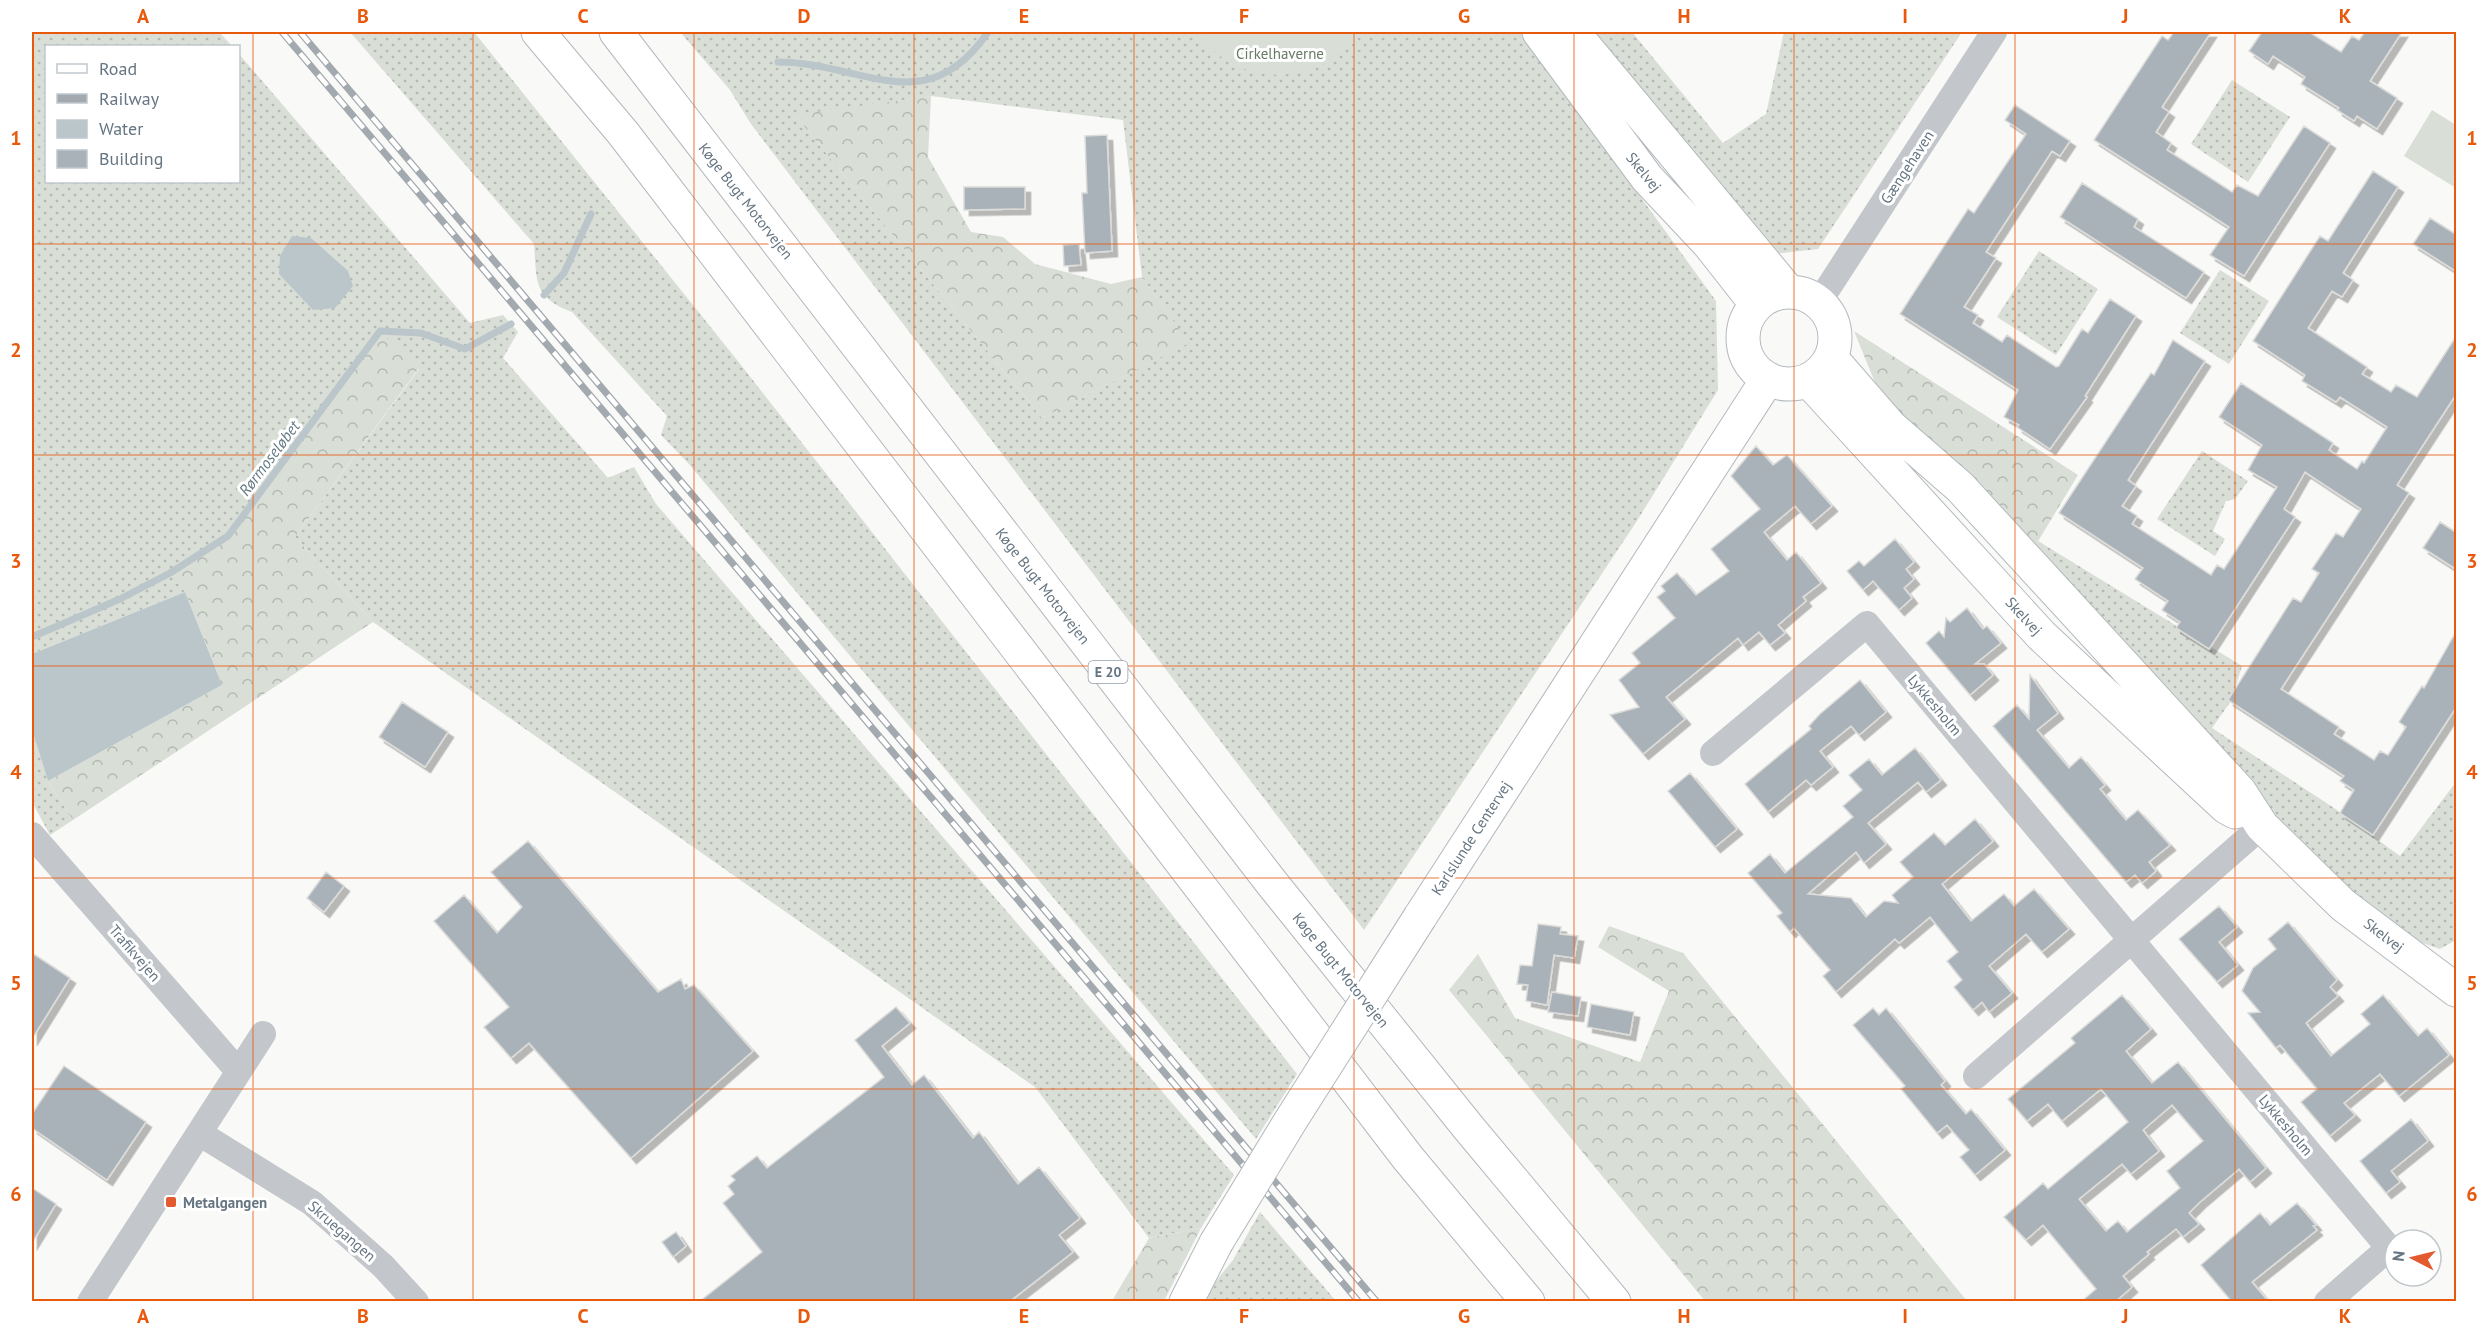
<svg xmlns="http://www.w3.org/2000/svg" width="2488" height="1333" viewBox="0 0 2488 1333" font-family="'PT Sans',sans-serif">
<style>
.grass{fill:url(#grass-dots);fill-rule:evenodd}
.forest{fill:url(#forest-crowns)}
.garden{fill:#d9ded6}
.water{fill:#bbc6cb}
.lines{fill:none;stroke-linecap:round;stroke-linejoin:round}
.stream{stroke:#bbc6cb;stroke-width:7}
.building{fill:#a9b2b8;stroke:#dbdbd9;stroke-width:1.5;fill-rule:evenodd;filter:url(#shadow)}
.secondary-casing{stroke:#b3b9be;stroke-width:35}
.highway-casing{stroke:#b4b8bc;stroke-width:35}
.street{stroke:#c3c7cb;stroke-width:26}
.secondary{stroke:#fff;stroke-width:33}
.highway{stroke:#fff;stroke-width:33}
.rail-casing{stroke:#a2a9af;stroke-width:7}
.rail{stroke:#fff;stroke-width:4.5;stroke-dasharray:14;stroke-linecap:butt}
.secondary-bridge-casing{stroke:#b3b9be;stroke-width:35;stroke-linecap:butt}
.secondary-bridge{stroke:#fff;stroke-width:33}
.grid{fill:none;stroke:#e8590c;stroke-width:1.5;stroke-opacity:0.55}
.poi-dot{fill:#e25a2e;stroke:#fff;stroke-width:2}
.labels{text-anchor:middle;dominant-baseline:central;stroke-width:6;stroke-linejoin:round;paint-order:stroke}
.shield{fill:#fff;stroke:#939ea8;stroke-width:1.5}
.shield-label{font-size:14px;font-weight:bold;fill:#657582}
.park-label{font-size:15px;fill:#677a63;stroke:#fff}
.street-label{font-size:15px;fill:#657582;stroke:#fff}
.poi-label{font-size:15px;font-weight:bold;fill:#657582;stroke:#fff;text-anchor:start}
.water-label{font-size:16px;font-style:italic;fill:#647a83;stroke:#fff}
.neatline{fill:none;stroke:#e8590c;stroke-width:2}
.grid-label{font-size:20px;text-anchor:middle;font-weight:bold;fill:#e8590c}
</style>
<defs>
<pattern id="grass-dots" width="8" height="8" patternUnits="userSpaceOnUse" patternTransform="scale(1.5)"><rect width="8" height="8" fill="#d9ded6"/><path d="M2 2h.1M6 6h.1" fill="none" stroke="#b4b9b3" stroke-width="1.8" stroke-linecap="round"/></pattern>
<pattern id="forest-crowns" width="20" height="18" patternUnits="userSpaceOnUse" patternTransform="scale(1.5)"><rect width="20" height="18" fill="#d9ded6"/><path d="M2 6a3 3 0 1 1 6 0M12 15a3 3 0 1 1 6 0" fill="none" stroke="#b4b9b3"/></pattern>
<filter id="shadow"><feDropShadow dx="5.5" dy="5.5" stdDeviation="0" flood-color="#0004"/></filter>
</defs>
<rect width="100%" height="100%" fill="#f9f9f7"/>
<path class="grass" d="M32 32H219L232 46H46V182H238L239 54 470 323 503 315 518 332 503 358 608 478 634 467 656 504 1234 1175 1201 1228 1149 1238 1035 1087 373 622 295 537 419 369 380 332 228 536 171 573 185 592 32 654Z
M350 32H474L737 360 1297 1074 1256 1139 688 463 661 435 667 416 572 312C533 297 537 283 534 244Z
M680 32H1521L1716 301 1718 390 1635 524 1364 930 751 124 730 90ZM931 96 1123 120 1142 277 1188 343 1042 418 796 116Z
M1588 32H1632L1723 143 1766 114 1784 32H1962L1818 249 1773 254Z
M2232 80 2290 117 2248 182 2191 144Z
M2039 251 2098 289 2056 355 1997 317Z
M2220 270 2269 301 2229 364 2180 333Z
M2202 451 2248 481 2235 499 2226 501 2213 531 2225 539 2215 556 2157 519Z
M2038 541 2242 666 2231 701 2212 728 2334 808 2400 856 2456 782V940L2440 949 2399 935 2349 892 2252 794 2031 553Z
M32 730 48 781 73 820 50 835 32 802Z
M1260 1212 1336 1301 1199 1302 1233 1260Z"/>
<path class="forest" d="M931 96 928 157 971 232 1003 237 1035 264 1111 284 1142 277 1189 343 1042 418 795 115Z
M380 331 419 368 295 537 373 622 73 820 48 781 222 685 185 592 170 573 228 536Z
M1854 331 2078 475 2031 553 1878 390Z
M1609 926 1683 953 1967 1301H1705L1449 990 1478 954 1515 1018 1640 1062 1669 991 1598 947Z
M1201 1228 1164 1301H1112L1149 1238Z"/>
<path class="garden" d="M1196 32H1364C1319 86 1240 92 1196 32Z
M2432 110 2456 125V188L2404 156Z"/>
<path class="water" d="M292 236 311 238 348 271 353 286 335 308 313 310 279 274 280 256Z
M185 592 222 685 48 781 32 730V654Z"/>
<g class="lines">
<path class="stream" d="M778 62C862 62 926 123 988 32
M544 295 564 273 591 214
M32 637 120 599 170 573 228 536 380 331 421 333 465 349 511 324"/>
</g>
<path class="building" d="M2174 32H2211L2162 107 2169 112 2156 132 2171 143 2167 150 2232 192 2237 185 2258 196 2304 126 2330 143 2244 276 2210 255 2229 227 2094 140 2162 36 2168 40Z
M2262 32H2309L2341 52 2352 36 2359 40 2365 32H2402L2370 81 2397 98 2377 129 2357 116 2354 121 2337 110 2339 108 2301 84 2305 77 2273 56 2268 64 2249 51Z
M2015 105 2070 141 2060 156 2052 151 1986 252 1996 258 1964 307 1978 315 1973 323 2002 342 2007 335 2056 367 2059 366 2082 329 2088 333 2110 299 2136 316 2085 396 2087 397 2050 449 2017 427 2019 425 2004 417 2018 390 1900 314 1968 209 1974 213 2026 134 2005 120Z
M1107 135 1112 251 1085 253 1082 193H1087L1085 136Z
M2373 171 2398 187 2343 273 2353 280 2342 297 2332 291 2308 328 2367 367 2362 374 2391 392 2396 385 2417 397 2457 335V393L2397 485 2409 493 2281 689 2339 727 2334 734 2374 760 2380 751 2388 755 2406 727 2399 722 2422 686 2424 688 2457 630V706L2373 835 2340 813 2354 790 2340 781 2344 776 2228 700 2293 598 2301 602 2319 573 2312 569 2336 533 2343 537 2361 509 2305 472 2284 509 2295 517 2209 649 2176 628 2180 622 2162 610 2168 601 2135 579 2143 568 2059 513 2151 373 2154 375 2173 340 2205 361 2128 480 2136 486 2122 506 2137 516 2132 524 2211 575 2217 565 2224 569 2277 487 2248 470 2262 445 2219 417 2241 383 2333 443 2329 450 2357 469 2362 461 2364 463 2387 427 2340 397 2336 402 2302 381 2305 375 2253 341 2320 236 2328 241Z
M2082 183 2138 219 2134 227 2204 272 2186 298 2060 217Z
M964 187H1025V209L964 210Z
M2430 218 2457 235V272L2413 244Z
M1079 244 1081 265 1064 266 1063 245Z
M1756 446 1773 465 1787 455 1832 506 1811 524 1795 506 1764 532 1787 560 1796 552 1821 583 1803 597 1806 601 1778 625 1785 633 1770 645 1759 632 1743 645 1738 638 1666 697 1685 719 1643 754 1610 715 1639 707 1619 680 1640 663 1632 653 1675 618 1657 597 1665 591 1661 586 1677 573 1696 595 1729 571 1711 549 1760 509 1731 476Z
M2440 522 2457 533V570L2423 548Z
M1895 539 1914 562 1906 569 1914 579 1904 588 1912 598 1899 610 1873 581 1863 590 1847 571 1859 561 1864 566Z
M1967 608 1983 629 1987 626 2001 643 1975 664H1984L1993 675 1970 695 1926 643 1939 631 1944 637 1946 618 1950 622Z
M2030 675 2058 713 2037 730 2069 768 2081 757 2105 785 2100 789 2126 820 2138 810 2170 845 2149 862 2156 871 2142 883 2135 875 2126 882 1993 726 2017 705 2029 719Z
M1860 680 1886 712 1859 735 1851 726 1820 751 1833 767 1811 785 1806 780 1768 812 1745 784 1811 729 1809 726 1820 714Z
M402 702 448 732 425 767 379 737Z
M1915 748 1941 780 1926 792 1918 782 1868 823 1886 844 1864 863 1856 852 1808 894 1851 898 1866 917 1884 901 1898 903 1892 895 1913 877 1900 862 1934 833 1945 845 1975 819 1993 841 1942 884 1971 921 2004 894 2014 906 2034 889 2069 929 2042 952 2026 934 1989 966 2012 993 1989 1012 1982 1002 1973 1010 1954 987 1962 980 1947 961 1958 952 1930 917 1899 943 1895 939 1836 992 1823 976 1830 970 1794 928 1790 932 1777 916 1782 913 1748 873 1770 854 1785 873 1853 817 1843 806 1862 790 1849 775 1869 759 1882 775Z
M1690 773 1737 829 1715 847 1668 791Z
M528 841 658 992 681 979 685 989 694 985 753 1051 631 1158 529 1043 511 1058 484 1027 509 1007 434 921 464 895 497 933 522 907 491 872Z
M326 872 344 886 324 912 307 898Z
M2219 906 2237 927 2219 942 2238 965 2217 982 2179 939Z
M2288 922 2337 980 2330 987 2338 996 2306 1023 2331 1056 2370 1024 2361 1014 2383 995 2418 1036 2427 1028 2449 1055 2399 1096 2380 1074 2344 1103 2355 1115 2330 1136 2301 1102 2317 1089 2280 1045 2276 1048 2248 1013 2260 1012 2242 991 2253 968 2276 949 2268 939Z
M1538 924 1561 927 1560 934 1578 936 1574 958 1554 955 1547 1005 1526 1001 1528 985 1517 984 1520 965 1532 966Z
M32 953 70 978 32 1039Z
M1552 992 1581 997 1578 1016 1548 1012Z
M2122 995 2151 1029 2126 1051 2152 1083 2178 1062 2266 1168 2250 1182 2239 1169 2200 1202 2189 1213 2199 1224 2183 1237 2176 1229 2147 1252 2149 1254 2123 1276 2132 1287 2115 1302H2081L2096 1289 2043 1225 2026 1240 2004 1217 2043 1183 2048 1189 2128 1122 2101 1089 2062 1121 2048 1104 2027 1121 2008 1099 2075 1043 2071 1038ZM2172 1105 2203 1141 2167 1171 2180 1188 2127 1232 2118 1221 2106 1231 2079 1199 2122 1164 2131 1174 2159 1151 2143 1130Z
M1591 1004 1634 1012 1630 1035 1587 1027Z
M896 1007 910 1023 882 1046 912 1085 924 1075 973 1138 979 1132 1018 1184 1039 1167 1080 1218 1059 1235 1073 1252 1009 1302H699L762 1252 723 1203 734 1194 728 1186 735 1180 731 1176 757 1156 767 1168 884 1077 855 1040Z
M1873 1008 1879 1015 1886 1008 1945 1081 1941 1085 1966 1114 1971 1109 2005 1150 1975 1175 1960 1157 1969 1150 1947 1125 1937 1133 1901 1089 1905 1086 1853 1025Z
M64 1066 146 1122 107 1180 32 1128V1114Z
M2411 1119 2428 1141 2391 1171 2400 1182 2386 1193 2360 1161Z
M32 1188 56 1204 32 1243Z
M2297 1203 2316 1225 2313 1226 2317 1230 2252 1282 2269 1302H2232L2201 1265 2260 1213 2270 1225Z
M676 1232 686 1246 673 1257 662 1242Z"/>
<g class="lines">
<g class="secondary-casing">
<path id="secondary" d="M1539 32 1647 178 1709 244 1757 305
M1573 32 1788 291
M1743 338a46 46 0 1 1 92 0a46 46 0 1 1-92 0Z
M1832 359 1891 427 1960 487 2240 792 2262 826 2343 905 2456 990
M1809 381 2041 635 2226 807 2235 812
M1420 917 1767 380
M1186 1302 1216 1243"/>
</g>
<g class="highway-casing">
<path id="highway" d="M538 32 623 133 1408 1158 1528 1302
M616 32 1271 882 1468 1127 1614 1302"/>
</g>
<path class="street" d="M1819 302 1994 32
M1713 753 1867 624 2389 1248 2327 1302
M32 835 238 1071
M1976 1076 2262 826
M199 1133 312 1203 383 1266 416 1302
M90 1302 263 1034"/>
<use href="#secondary" class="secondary"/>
<use href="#highway" class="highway"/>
<g class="rail-casing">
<path id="rail" d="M282 32 1359 1302
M300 32 1377 1302"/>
</g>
<use href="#rail" class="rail"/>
<g class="secondary-bridge-casing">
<path id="secondary-bridge" d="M1216 1243 1291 1120 1420 917"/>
</g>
<use href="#secondary-bridge" class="secondary-bridge"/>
</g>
<path class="grid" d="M253 32V1302M473 32V1302M694 32V1302M914 32V1302M1134 32V1302M1354 32V1302M1574 32V1302M1794 32V1302M2015 32V1302M2235 32V1302M32 244H2456M32 455H2456M32 666H2456M32 878H2456M32 1089H2456"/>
<rect class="poi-dot" x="165" y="1196" width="12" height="12" rx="3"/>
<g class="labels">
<rect class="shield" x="1088.5" y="661" width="39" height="22" rx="4.5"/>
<g class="shield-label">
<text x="1108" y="672">E 20</text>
</g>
<g class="park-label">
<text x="1280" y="53">Cirkelhaverne</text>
</g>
<g class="street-label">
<text transform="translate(1907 167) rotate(-57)">Gængehaven</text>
<text transform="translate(1644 172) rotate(51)">Skelvej</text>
<text transform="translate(746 201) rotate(52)">Køge Bugt Motorvejen</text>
<text transform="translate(1043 586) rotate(52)">Køge Bugt Motorvejen</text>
<text transform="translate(2024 616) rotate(47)">Skelvej</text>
<text transform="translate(1935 705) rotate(50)">Lykkesholm</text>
<text transform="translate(1471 838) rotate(-57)">Karlslunde Centervej</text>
<text transform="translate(2384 935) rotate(37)">Skelvej</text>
<text transform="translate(135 953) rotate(49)">Trafikvejen</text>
<text transform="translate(1341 970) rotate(51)">Køge Bugt Motorvejen</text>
<text transform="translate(2286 1125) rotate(50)">Lykkesholm</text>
<text transform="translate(342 1231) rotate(41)">Skruegangen</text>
</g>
<g class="poi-label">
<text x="183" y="1202">Metalgangen</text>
</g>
<g class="water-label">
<text transform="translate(269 458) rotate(-53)">Rørmoseløbet</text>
</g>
</g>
<rect width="2488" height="1333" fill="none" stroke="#ffffff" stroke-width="66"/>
<rect x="45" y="45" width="195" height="138" fill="#ffffff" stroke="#c1c8cd" stroke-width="1.5"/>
<rect x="57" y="64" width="30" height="9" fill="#ffffff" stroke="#c1c8cd" stroke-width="1.5"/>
<text x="99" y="75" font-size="18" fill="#657582">Road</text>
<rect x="57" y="94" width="30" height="9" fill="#a2a9af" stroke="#c1c8cd" stroke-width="1.5"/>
<text x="99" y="105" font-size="18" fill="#657582">Railway</text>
<rect x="57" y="120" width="30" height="18" fill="#bbc6cb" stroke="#c1c8cd" stroke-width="1.5"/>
<text x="99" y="135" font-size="18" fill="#657582">Water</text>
<rect x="57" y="150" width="30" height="18" fill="#a9b2b8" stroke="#c1c8cd" stroke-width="1.5"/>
<text x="99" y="165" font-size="18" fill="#657582">Building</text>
<g transform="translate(2413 1258) rotate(277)"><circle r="28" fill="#ffffff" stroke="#c1c8cd" stroke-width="1.5"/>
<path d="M0-4.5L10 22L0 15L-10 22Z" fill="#e25a2e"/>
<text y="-9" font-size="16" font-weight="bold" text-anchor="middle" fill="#657582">N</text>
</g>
<rect x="33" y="33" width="2422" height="1267" class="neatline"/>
<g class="grid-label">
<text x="143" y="23">A</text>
<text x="363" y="23">B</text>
<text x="583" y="23">C</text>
<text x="804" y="23">D</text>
<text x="1024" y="23">E</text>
<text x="1244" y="23">F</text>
<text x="1464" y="23">G</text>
<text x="1684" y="23">H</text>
<text x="1905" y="23">I</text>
<text x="2125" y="23">J</text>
<text x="2345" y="23">K</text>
<text x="16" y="145">1</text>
<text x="2472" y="145">1</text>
<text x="16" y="357">2</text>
<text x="2472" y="357">2</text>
<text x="16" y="568">3</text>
<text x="2472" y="568">3</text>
<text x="16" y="779">4</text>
<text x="2472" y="779">4</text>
<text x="16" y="990">5</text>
<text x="2472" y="990">5</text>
<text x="16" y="1201">6</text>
<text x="2472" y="1201">6</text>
<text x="143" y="1323">A</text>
<text x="363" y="1323">B</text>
<text x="583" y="1323">C</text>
<text x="804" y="1323">D</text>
<text x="1024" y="1323">E</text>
<text x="1244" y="1323">F</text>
<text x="1464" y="1323">G</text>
<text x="1684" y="1323">H</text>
<text x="1905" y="1323">I</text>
<text x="2125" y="1323">J</text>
<text x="2345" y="1323">K</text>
</g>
</svg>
